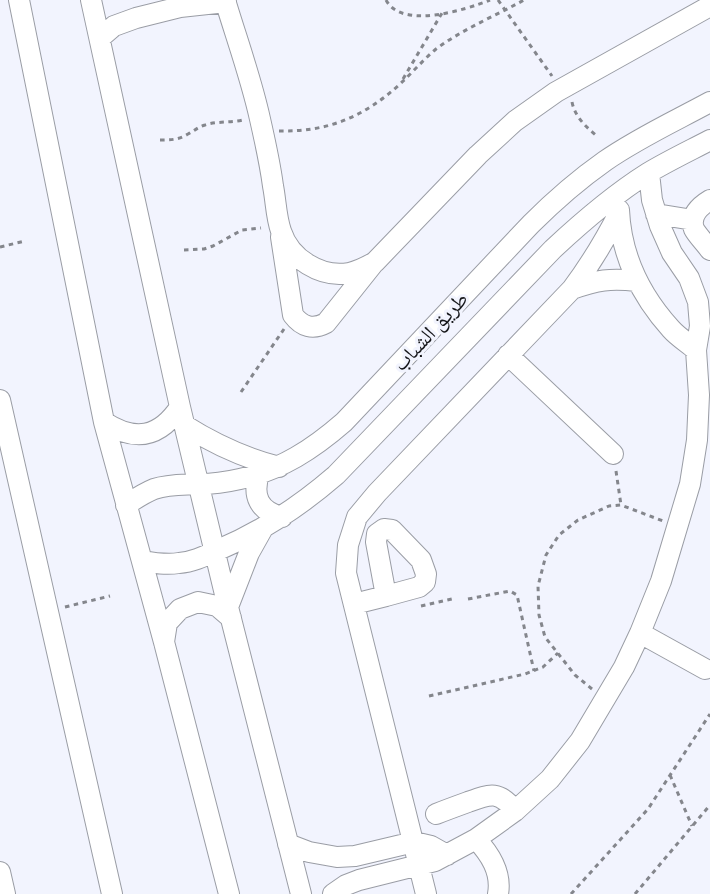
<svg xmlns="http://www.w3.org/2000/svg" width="710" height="894" viewBox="0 0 710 894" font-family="'Archivo Narrow','Noto Naskh Arabic',sans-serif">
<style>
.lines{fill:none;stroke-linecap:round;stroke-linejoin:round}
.minor-casing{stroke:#9a9da5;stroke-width:22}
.path{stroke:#84868c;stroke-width:3;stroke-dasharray:4.5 4.5;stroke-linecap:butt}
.minor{stroke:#fff;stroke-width:20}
.labels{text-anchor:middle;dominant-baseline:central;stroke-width:6;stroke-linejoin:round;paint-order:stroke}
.street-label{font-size:21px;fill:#151619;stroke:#f2f4fe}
</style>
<rect width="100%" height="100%" fill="#f2f4fe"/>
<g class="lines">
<g class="minor-casing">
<path id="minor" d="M19 0 104 422 164 642 229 894
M91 0 180 407 228 607 301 894
M225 0C237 40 251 78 260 119 265 141 270 163 273 186 276 201 276 217 281 231 290 259 321 278 349 273 359 271 366 267 375 262L478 155 515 121 556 92 710 6
M100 38 114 26 136 18 180 7 226 2
M710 200C700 206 689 216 694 229 697 235 706 244 710 250
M619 210C621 255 641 296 671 329 678 337 688 343 696 350
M656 214 693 220
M281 237 293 315C302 327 313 330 326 323L373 264
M572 289C597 280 610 278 637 281
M508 355 613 454
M0 400 112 894
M104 422C135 442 159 438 180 407
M184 425C214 444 244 458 279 467
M259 474C252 496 259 511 282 517
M126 505C135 499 144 493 154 489 169 484 184 485 199 484 213 484 227 482 240 479 281 470 313 449 344 422L531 224C554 201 578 180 605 161 638 138 675 121 710 102
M142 561C154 563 166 565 179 563 193 562 205 556 218 550 263 531 299 507 336 475L553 249C583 221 613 195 648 173 668 161 689 151 710 140
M354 604 386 596 376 542 377 534 384 529 392 530 421 560 426 574 425 582 419 587 386 596
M228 607 249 553 263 528
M640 633 705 669
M164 642 167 623 180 609 198 602 217 606 231 618
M436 814C446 810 457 806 468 802 490 794 499 790 515 811
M476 839C490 854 502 872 498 894
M288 844 309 852 337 857 355 856 414 842 431 846 447 855
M0 872 5 894
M333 894 346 885 359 880 435 861 476 839 515 811 550 779 580 741 624 667 640 633 661 581 690 484 697 440 699 395 696 350 700 326 698 302 689 278 672 253 660 226 652 200 649 173
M426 894 346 573 348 545 357 517 377 493 572 289C590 265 605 240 619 213"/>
</g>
<path class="path" d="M386 0C402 30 465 10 490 0
M498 0 552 76
M403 79 442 13
M572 102C575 117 586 127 598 137
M279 131C328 132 364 117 400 84 412 73 423 60 436 49 463 29 495 16 524 0
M160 140C170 140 179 140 188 134 194 131 198 127 205 125 217 121 230 123 243 120
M0 247 25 241
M184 250 204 249 213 246 242 230 261 228
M241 392 284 329
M616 471 621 505
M468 599 510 591 517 595 534 671
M421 606 452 599
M65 607 110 596
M592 689 575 675 545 637 539 615 538 586 546 555 559 535 578 520 609 506 621 505 663 521
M429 696 525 674 543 667 558 653
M670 775 692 826
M571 894 648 809 710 714
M635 894 710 805"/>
<use href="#minor" class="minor"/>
</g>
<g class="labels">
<g class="street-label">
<text transform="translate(430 331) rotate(-47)">طريق الشباب</text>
</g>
</g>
</svg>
